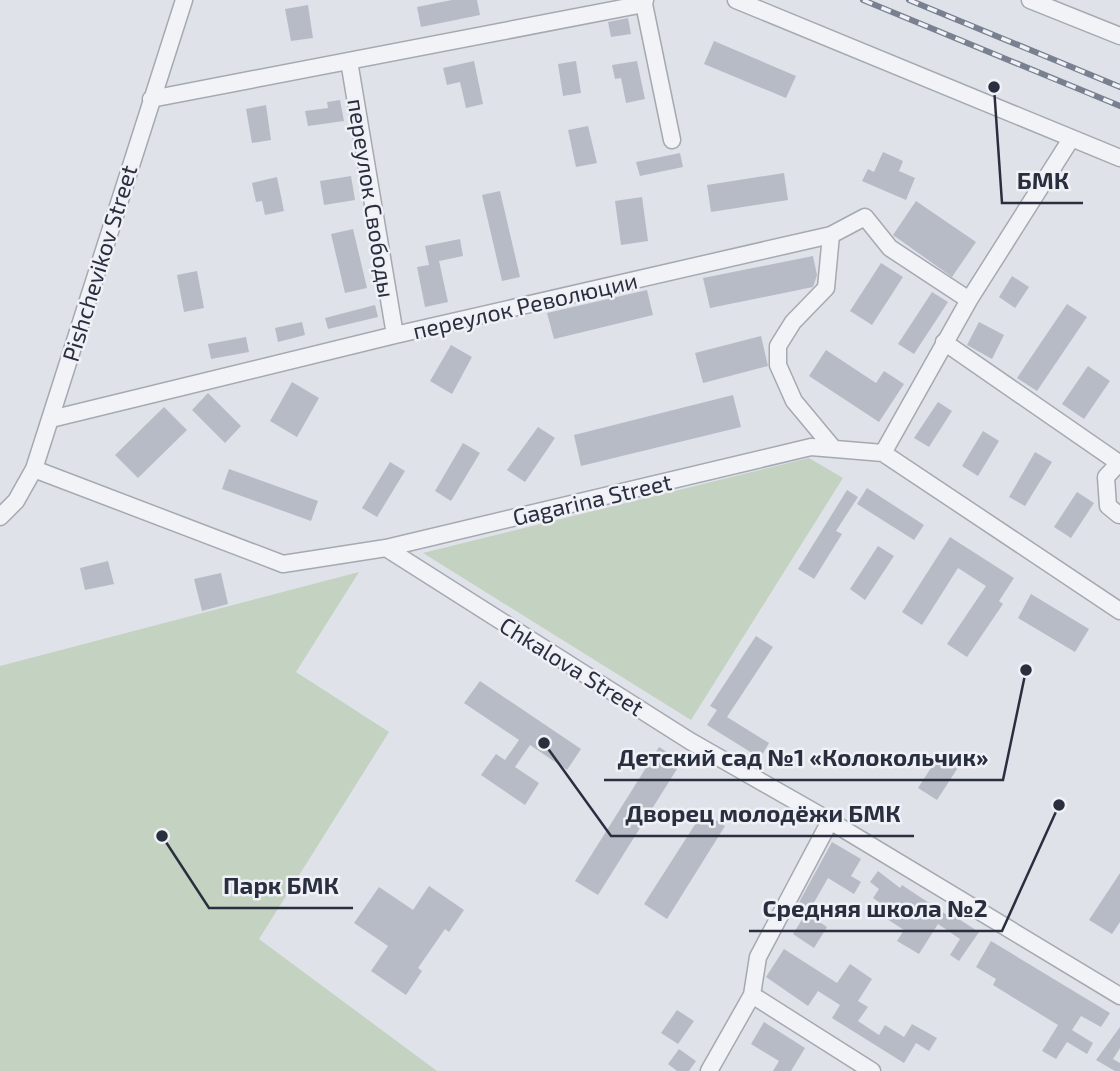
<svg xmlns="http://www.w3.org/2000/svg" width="1120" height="1071" viewBox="0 0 1120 1071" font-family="'Exo 2',sans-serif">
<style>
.green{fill:#c4d2c1}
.building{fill:#b7bbc5}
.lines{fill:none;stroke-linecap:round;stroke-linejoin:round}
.minor-casing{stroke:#a5a9b2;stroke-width:19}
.minor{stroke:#f2f3f7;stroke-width:16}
.rail-casing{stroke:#798191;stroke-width:6}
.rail{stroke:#eff1f6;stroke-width:3.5;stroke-dasharray:10;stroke-linecap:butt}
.labels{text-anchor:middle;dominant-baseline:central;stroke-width:5;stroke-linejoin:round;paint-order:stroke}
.street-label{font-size:23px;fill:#292f3f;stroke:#eff1f6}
.leader{fill:none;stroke:#292f3f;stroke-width:2.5}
.callout-dot{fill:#292f3f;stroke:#eff1f6;stroke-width:2.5}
.callout-label{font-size:24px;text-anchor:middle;font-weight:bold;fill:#292f3f;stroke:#eff1f6;stroke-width:5;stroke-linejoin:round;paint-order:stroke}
</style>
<rect width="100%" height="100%" fill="#dfe2e8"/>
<path class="green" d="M809 458 843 478 691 720 423 553Z
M359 572 296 672 389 732 259 939 437 1071H0V666Z"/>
<path class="building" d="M452 0H477L480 15 421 27 417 7Z
M308 5 313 38 291 41 285 9Z
M628 18 631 34 611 37 608 22Z
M714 41 796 76 786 98 704 64Z
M474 61 483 104 466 108 460 82 447 85 443 68Z
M576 61 581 93 563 96 558 64Z
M637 61 645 99 626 103 621 78 615 79 612 65Z
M340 100 344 121 308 126 305 111 328 108 327 102Z
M266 105 271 140 252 143 246 109Z
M588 126 597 163 576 167 568 130Z
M883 152 903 161 899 171 915 178 906 200 862 181 868 169 874 172Z
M680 153 683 167 640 176 636 162Z
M784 173 788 200 711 212 707 185Z
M351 176 355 200 324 205 320 181Z
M277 177 284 211 265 215 262 201 256 202 252 183Z
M500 191 520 277 502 281 482 195Z
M642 197 648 241 621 245 615 201Z
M916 201 976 242 952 277 893 235Z
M353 229 367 288 345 293 331 234Z
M460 239 463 256 439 261 448 302 425 307 417 267 429 265 425 246Z
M813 256 817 275 813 287 710 308 703 278Z
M881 263 903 277 872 325 850 311Z
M197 271 204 308 184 312 177 275Z
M1012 276 1029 287 1015 308 999 297Z
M647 290 653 315 554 339 547 313Z
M932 292 948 302 914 354 898 344Z
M1067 304 1087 317 1037 391 1017 378Z
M375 305 378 317 328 329 325 318Z
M302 322 305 335 278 342 275 328Z
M979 322 1004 335 992 359 967 345Z
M761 336 768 366 703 383 695 353Z
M246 337 249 352 211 359 208 344Z
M451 345 472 357 452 394 430 381Z
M826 350 876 383 884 371 904 384 879 422 809 376Z
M1088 366 1110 381 1084 419 1062 404Z
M292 382 319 398 297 437 270 421Z
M208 393 241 426 225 443 192 410Z
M733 395 741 427 581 466 574 435Z
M938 402 952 411 929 447 914 438Z
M164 407 187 430 138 478 115 455Z
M538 427 555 438 525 482 507 470Z
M983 431 999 441 978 476 962 466Z
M463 443 480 453 451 501 435 491Z
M1035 452 1052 462 1025 506 1009 497Z
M390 462 405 471 377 517 362 508Z
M229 469 318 501 311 521 222 489Z
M867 488 924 525 914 540 857 504Z
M847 490 858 497 836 531 842 534 814 579 798 569Z
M1077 492 1094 503 1071 538 1054 527Z
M950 537 1014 578 999 601 1003 604 967 657 947 644 986 586 958 568 922 625 902 612Z
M878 546 894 556 865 600 850 589Z
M108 561 114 584 85 590 80 568Z
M221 573 228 604 202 611 194 579Z
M1031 594 1089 629 1075 652 1018 618Z
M756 636 773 647 727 717 769 743 760 758 707 725 717 710 710 706Z
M480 681 581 749 567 770 530 745 515 767 539 783 525 805 481 775 496 754 505 760 519 740 464 703Z
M659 747 682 761 598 895 575 881Z
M942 751 961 763 937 800 918 788Z
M703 812 725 826 667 919 644 904Z
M832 842 861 859 851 876 861 882 854 894 828 878 808 913 797 906Z
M878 871 900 888 902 885 947 915 948 912 979 932 959 961 950 955 960 939 938 924 919 954 897 941 904 930 884 917 889 909 873 898 879 889 870 882Z
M1120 873V922L1112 934 1089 920Z
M429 886 464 910 449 932 445 929 418 968 422 971 406 995 371 971 388 946 354 923 379 887 413 910Z
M806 913 827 927 814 948 793 934Z
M991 941 1110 1013 1101 1027 1081 1016 1072 1030 1093 1043 1087 1054 1067 1042 1056 1059 1042 1051 1058 1025 993 985 996 979 976 967Z
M784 949 837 983 850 964 872 979 858 1001 868 1007 858 1021 879 1035 885 1025 904 1037 912 1024 937 1038 929 1051 916 1043 904 1063 832 1018 840 1005 818 991 808 1006 766 977Z
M677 1010 694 1021 678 1044 661 1033Z
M764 1022 805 1048 791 1071H773L779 1061 751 1044Z
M1120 1027V1048L1113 1059 1120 1063V1071H1115L1096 1060Z
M679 1049 696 1061 689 1071H677L668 1064Z"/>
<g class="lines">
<g class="minor-casing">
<path id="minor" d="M736 0 1120 158
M1030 0 1120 36
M644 4 672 140
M349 61 395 335
M151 99 644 4 645 0
M831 235 826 288 793 322 778 346V365L794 401 834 449
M944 342 1119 463 1106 477 1108 506 1119 515
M51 419 395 335 831 235 865 217 890 248 969 300
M883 453 969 300 1071 139
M34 469 283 564 386 548 811 447 883 453 1120 611
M0 517 16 501 34 469 184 0
M386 548 690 741 830 821 1120 996
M752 995 872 1071
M709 1071 752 995 758 957 830 821"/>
</g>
<use href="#minor" class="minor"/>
<g class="rail-casing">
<path id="rail" d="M863 0 1120 106
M909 0 1120 87"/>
</g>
<use href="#rail" class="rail"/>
</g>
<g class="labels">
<g class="street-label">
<text transform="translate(372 198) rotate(81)">переулок Свободы</text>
<text transform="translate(99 263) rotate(-73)">Pishchevikov Street</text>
<text transform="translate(525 305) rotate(-13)">переулок Революции</text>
<text transform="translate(592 499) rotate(-13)">Gagarina Street</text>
<text transform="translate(572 666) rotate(32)">Chkalova Street</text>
</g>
</g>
<path class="leader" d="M994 87L1002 203H1083M1026 670L1003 780H604M544 743L611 836H914M162 836L209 908H353M1059 805L1002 931H749"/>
<g class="callout-dot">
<circle cx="994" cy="87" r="7"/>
<circle cx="1026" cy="670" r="7"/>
<circle cx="544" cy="743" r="7"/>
<circle cx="162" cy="836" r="7"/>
<circle cx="1059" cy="805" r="7"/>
</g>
<g class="callout-label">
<text x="1043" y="189">БМК</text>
<text x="803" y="766">Детский сад №1 «Колокольчик»</text>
<text x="763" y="822">Дворец молодёжи БМК</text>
<text x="281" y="894">Парк БМК</text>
<text x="875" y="917">Средняя школа №2</text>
</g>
</svg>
